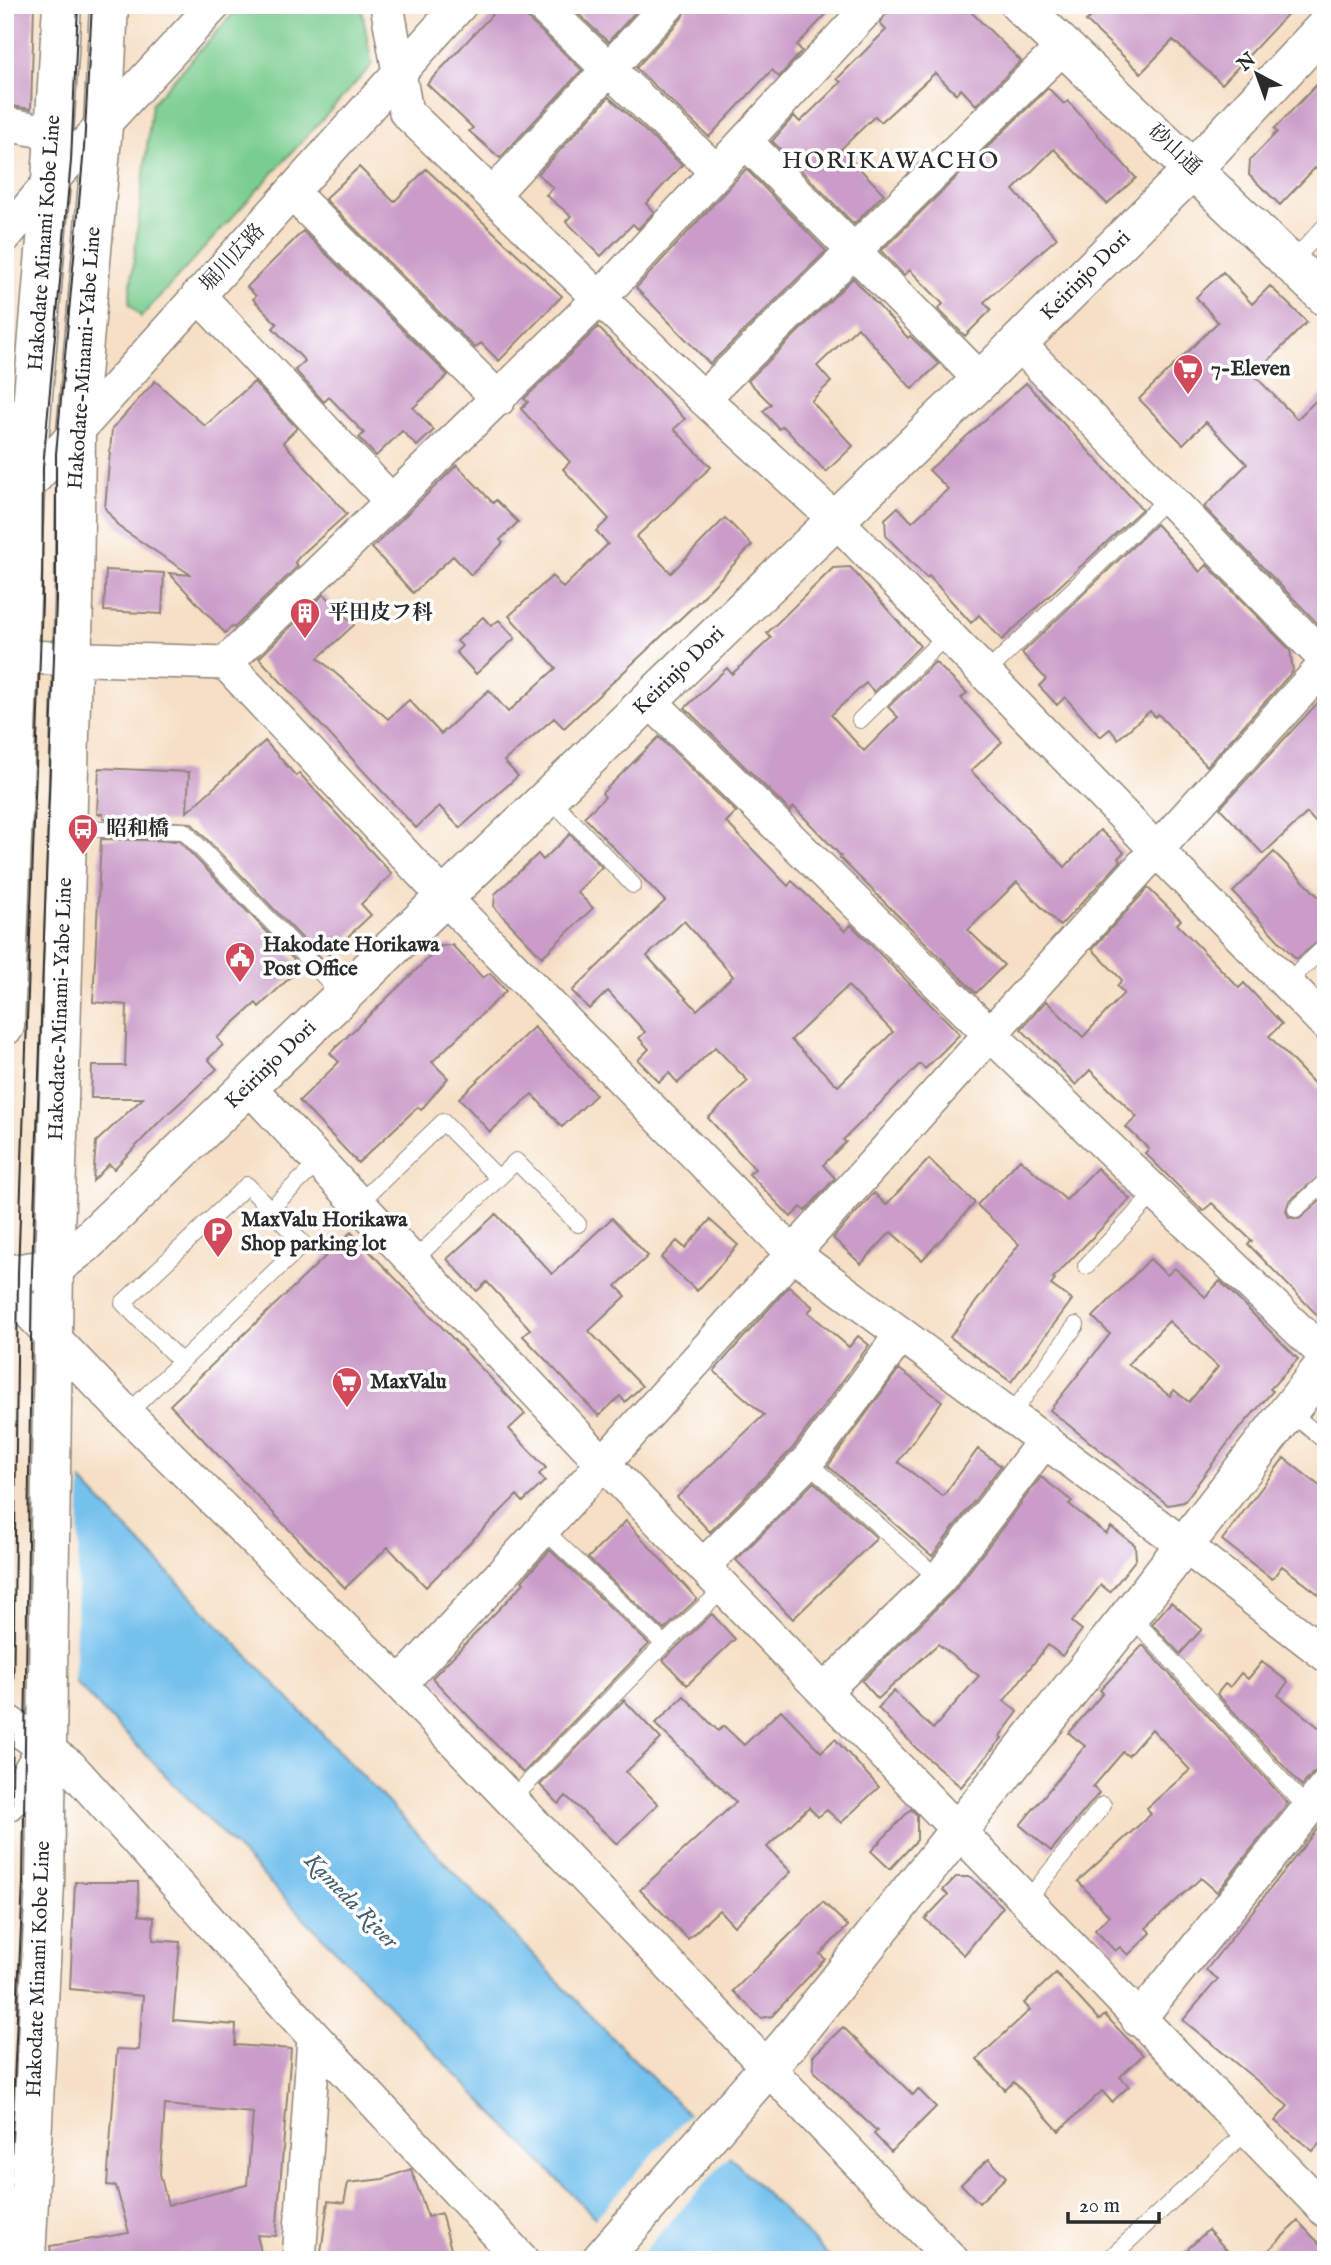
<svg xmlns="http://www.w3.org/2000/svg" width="1331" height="2265" viewBox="0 0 1331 2265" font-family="'IM FELL English','Noto Serif JP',serif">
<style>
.green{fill:#7acd90;stroke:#527c5e;stroke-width:2}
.water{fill:#74c1ee;stroke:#50768c;stroke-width:2}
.pier{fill:#f6dfc5}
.building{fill:#cb9cc9;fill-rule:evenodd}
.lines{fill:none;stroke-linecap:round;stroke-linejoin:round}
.lane-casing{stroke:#908578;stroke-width:18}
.street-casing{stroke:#908578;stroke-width:36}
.secondary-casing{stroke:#908578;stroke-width:41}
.primary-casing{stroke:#908578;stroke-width:41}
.lane{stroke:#fff;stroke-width:16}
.street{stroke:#fff;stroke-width:33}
.secondary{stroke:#fff;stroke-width:38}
.primary{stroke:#fff;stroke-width:38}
.tram{stroke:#2b2b2b;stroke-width:2}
.labels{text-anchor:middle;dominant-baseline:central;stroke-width:7;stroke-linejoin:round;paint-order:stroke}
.street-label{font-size:21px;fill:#2b2b2b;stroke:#fff}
.poi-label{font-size:21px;font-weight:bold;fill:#2b2b2b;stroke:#fff;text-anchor:start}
.water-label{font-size:23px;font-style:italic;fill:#45606f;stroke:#fff}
.quarter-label{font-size:24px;letter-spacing:2px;fill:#2b2b2b;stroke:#fff}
</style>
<rect width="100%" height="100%" fill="#fff"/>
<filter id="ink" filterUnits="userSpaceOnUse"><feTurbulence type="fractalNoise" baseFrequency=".0143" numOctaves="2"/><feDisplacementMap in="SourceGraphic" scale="14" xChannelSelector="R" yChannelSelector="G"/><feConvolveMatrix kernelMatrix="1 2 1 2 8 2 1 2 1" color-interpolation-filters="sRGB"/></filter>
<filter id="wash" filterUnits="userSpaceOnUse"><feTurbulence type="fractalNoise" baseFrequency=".00686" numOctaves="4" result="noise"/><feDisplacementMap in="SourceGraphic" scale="28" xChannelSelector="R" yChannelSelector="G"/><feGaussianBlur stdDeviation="1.57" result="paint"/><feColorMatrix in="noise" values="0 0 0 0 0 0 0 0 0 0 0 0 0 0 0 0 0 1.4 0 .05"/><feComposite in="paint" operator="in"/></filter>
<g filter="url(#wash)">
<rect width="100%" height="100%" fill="#f6dfc5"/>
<path class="green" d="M241 5H361L372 65 141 317 129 303 152 103Z"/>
<path class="water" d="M5 1401 598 2023 832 2260H636L5 1610Z"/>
<path class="pier" d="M5 1397 81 1475 74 1686 5 1615Z
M691 2112 732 2153 636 2260H631L593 2221Z"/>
<g id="blocks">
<path class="building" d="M5 5H34L31 109 5 105Z
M501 5H522L528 19 582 70 500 158 469 131 473 128 427 84Z
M569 5H642L608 42Z
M687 5H835L797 45 802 51 779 77 772 70 709 137 636 68 682 18Z
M890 5H964L1021 61 976 105 961 89 956 94 935 73 881 122 875 116 841 149 884 194 854 224 772 141 794 116 800 122 841 82 837 79 886 30 880 24Z
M1078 5H1296L1222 84 1173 40 1141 73 1086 21 1090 18Z
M1326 75V178L1315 168 1280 205 1249 175 1250 160 1277 132 1274 129Z
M1048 88 1064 104 1068 101 1136 178 1107 204 1054 149 1013 190 1057 238 984 302 991 310 965 336 938 309 943 304 910 270 904 275 881 251Z
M609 97 682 165 646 204 654 212 638 229 633 224 601 256 566 221 571 216 546 195 553 188 538 174Z
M359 167 394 202 426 169 562 296 499 361 481 343 475 348 325 199Z
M746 169 826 251 710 364 636 288Z
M303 231 448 375 413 408 434 430 417 446 402 431 376 456 359 438 364 433 329 397 324 402 295 370 305 361 273 328 277 324 253 299 256 296 247 287Z
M1223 272 1252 304 1270 286 1307 322 1254 375 1297 419 1326 391V632L1204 507 1247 464 1206 422 1183 444 1139 399 1218 322 1196 297Z
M853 278 908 338 910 336 939 364 912 389 858 327 817 366 831 382 811 401 853 446 826 472 783 426 779 429 763 411 771 404 748 381Z
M598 327 685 419 674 429 711 467 636 537 671 573 725 518 752 545 699 601 564 728 554 718 504 761 518 776 460 828 439 806 416 828 259 658 324 594 354 625 318 658 388 719 409 700 441 734 489 690 508 712 556 668 509 616 552 576 563 588 608 544 596 531 609 519 563 469 570 462 521 409 528 402 524 399Z
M155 381 205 426 254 382 297 428 283 442 347 514 300 556 295 562 298 566 234 628 232 626 225 633 169 573 191 575 119 527 105 508 112 429Z
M1026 383 1142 509 1002 640 979 615 971 623 929 576 927 578 886 536 885 519 898 507 912 522 948 489 929 470Z
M457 465 493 503 496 500 518 522 500 540 503 543 471 575 453 556 413 593 372 548Z
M1156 524 1200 572 1207 565 1290 650 1293 671 1207 766 1158 714 1155 717 1150 711 1118 739 1110 729 1100 737 1065 697 1057 705 1039 686 1046 679 1022 653Z
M850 567 920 646 874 692 866 683 831 715 864 751 898 717 888 707 935 662 967 693 961 698 1002 742 971 771 1065 867 1100 830 1124 852 1118 858 1121 861 1060 926 1017 882 968 930 1004 965 976 993 840 858 841 856 794 807 790 811 685 708 727 668 732 674 771 638 767 633 833 568Z
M106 570 164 573 162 614 104 611Z
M483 617 491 626 499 620 515 638 476 674 456 652 462 646 457 641Z
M1326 694V834L1307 813 1263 854 1220 808Z
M659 737 736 812 726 822 788 886 792 881 845 931 851 925 960 1034 925 1069 920 1064 843 1140 846 1142 823 1165 835 1178 805 1211 801 1207 791 1217 749 1174 755 1169 708 1118 748 1081 715 1047 678 1083 669 1073 659 1082 638 1060 649 1049 639 1038 645 1032 608 991 589 1009 572 991 665 901 584 817 605 797 602 793ZM684 921 733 976 697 1010 647 956ZM848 986 893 1032 838 1086 791 1040Z
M265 741 296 776 299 773 392 874 361 904 371 915 323 960 191 823 103 818V814H97L99 768 189 772 187 812Z
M570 834 602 867 577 892 593 908 542 957 494 907 495 894 538 854 543 860Z
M101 839 179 841 301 967 259 1007 256 1003 217 1038 223 1045 208 1059 217 1069 161 1120 114 1169 109 1164 93 1181 96 1142 143 1098H91L92 1066H125L127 1005 93 1002Z
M1274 852 1326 904V936L1296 959 1233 892Z
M1148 888 1181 920 1177 924 1239 988 1244 983 1282 1024 1269 1036 1326 1096V1171L1289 1201 1286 1211 1289 1217 1299 1219 1326 1196V1324L1248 1244 1252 1241 1212 1203 1203 1211 1145 1153 1149 1149 1126 1127 1137 1117 1090 1070 1076 1085 1021 1029 1046 1001 1083 1037 1124 993 1117 986 1122 980 1092 949Z
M452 945 483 978 490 973 506 991 432 1062 448 1078 421 1110 418 1107 358 1163 299 1101 339 1062 330 1053 441 946Z
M534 1027 596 1095 562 1127 532 1094 490 1132 459 1098Z
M929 1159 975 1203 922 1260 891 1232 861 1264 833 1238 874 1193 886 1205Z
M1020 1159 1066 1200 1097 1168 1130 1199 1053 1278 1055 1280 1051 1285 1072 1300 1011 1382 950 1337 1019 1244 977 1205Z
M496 1214 552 1274 612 1218 648 1256 616 1286 626 1296 589 1331 642 1386 625 1402 620 1396 599 1416 523 1336 530 1329 487 1282 477 1291 447 1259Z
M710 1220 738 1245 697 1291 661 1258 677 1241 685 1248Z
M351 1232 525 1414 509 1429 546 1468 539 1474 545 1481 523 1502 517 1495 426 1587 388 1547 345 1588 170 1405Z
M1150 1259 1167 1275 1175 1268 1205 1297 1220 1281 1298 1359 1270 1389 1273 1391 1233 1436 1184 1502 1168 1505 1050 1410 1110 1334 1093 1317ZM1169 1321 1218 1367 1189 1402 1174 1390 1170 1396 1128 1364Z
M789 1286 813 1307 808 1312 849 1347 858 1336 869 1345 792 1449 710 1532 677 1497 764 1415 714 1371Z
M899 1369 942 1401 898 1462 943 1496 978 1449 1001 1466 932 1556 828 1466Z
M1284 1458 1326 1491V1600L1282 1566 1272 1579 1222 1540Z
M1041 1477 1072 1501 1069 1504 1106 1534 1111 1527 1135 1545 1136 1559 1110 1592 1101 1585 1072 1622 1082 1630 1062 1656 1048 1645 1004 1701 1018 1712 1000 1736 1002 1738 961 1787 916 1748 878 1708 894 1691 933 1729 979 1676 938 1644 878 1699 862 1681 954 1591Z
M814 1482 877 1538 793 1619 736 1560Z
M626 1521 697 1599 664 1630 588 1558Z
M550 1550 649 1644 523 1773 432 1678 524 1583 522 1581Z
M1171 1602 1202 1629 1180 1654 1152 1624Z
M712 1614 735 1639 687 1685 663 1660Z
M1143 1645 1288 1803 1217 1892 1201 1878 1146 1928 1151 1933 1128 1955 1120 1947 1115 1951 1095 1930 1109 1916 1078 1881 1151 1814 1147 1808 1190 1770 1152 1729 1128 1756 1123 1752 1093 1787 1099 1793 1051 1851 1020 1825 1085 1746 1069 1733 1103 1693 1100 1690Z
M1262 1662 1288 1682 1278 1695 1326 1733V1768L1312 1774 1302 1786 1217 1694 1225 1684 1230 1687 1241 1673 1248 1679Z
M684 1696 718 1731 724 1726 744 1745 781 1710 821 1752 835 1739 879 1787 841 1823 827 1810 818 1817 809 1807 767 1847 791 1872 734 1926 719 1910 688 1939 640 1890 736 1802 655 1724Z
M624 1700 661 1739 626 1772 658 1804 617 1844 566 1796 559 1804 540 1785Z
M911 1809 917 1815V1840L890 1869 871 1851Z
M1326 1818V2136L1313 2151 1275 2121 1288 2106 1183 2020 1218 1979 1206 1970Z
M956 1877H971L1003 1907 964 1955 925 1919 948 1895 943 1890Z
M75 1882H138L139 1915 154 1917 153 1940 180 1942 173 2020 236 2025 235 2045 291 2049 276 2236 257 2235 261 2252 230 2260H52L50 2246 129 2233 116 2186 107 2185 117 2049 139 2050 143 1996 70 1989ZM165 2105 253 2113 247 2185 168 2205 160 2174Z
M823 1902 848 1926 820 1954 825 1959 772 2016 761 2018 733 1991Z
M1056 1973 1099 2020 1105 2015 1143 2055 1120 2077 1129 2086 1112 2102 1102 2091 1059 2131 1014 2082 1005 2090 977 2059 1030 2010 1024 2003Z
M843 2027 913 2095 918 2089 936 2107 891 2152 874 2134 877 2131 814 2072 813 2056Z
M989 2159 1006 2177 979 2203 961 2184Z
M411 2169 428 2217 441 2213 454 2260H320L328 2201 344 2203 348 2183 383 2179Z
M1298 2221 1326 2251V2260H1259Z
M1208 2230 1236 2260H1176Z"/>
</g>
</g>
<g filter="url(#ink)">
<use href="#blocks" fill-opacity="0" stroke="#908578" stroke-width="2"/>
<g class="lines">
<g class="lane-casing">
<path id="lane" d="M1291 263 1326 225
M986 673 1168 498
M860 720 948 634
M550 798 633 885
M67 828 184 831 343 996
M1286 983 1326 946
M358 1204 443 1122 498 1178
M1296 1209 1326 1181
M413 1261 516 1161 578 1224
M1086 1266 1155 1193
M181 1362 123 1303 247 1185 270 1209
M1288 1410 1326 1442
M127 1414 303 1244 270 1209 319 1162
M1011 1415 1076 1325
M807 1462 939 1579
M544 1530 664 1644 726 1587
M1130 1615 1309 1810
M510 1801 664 1644
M1026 1902 1103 1805
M1108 2260 1247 2131"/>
</g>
<g class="street-casing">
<path id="street" d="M387 5 406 112 703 398 835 519 1326 1024
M541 5 717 172
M5 124 54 133
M746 142 981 380
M293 194 499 399
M492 195 668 5
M5 236 51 181 214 5
M198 295 392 502
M1018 343 1326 660
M703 398 1064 46
M17 498 460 5
M20 657 226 663 446 899 791 1252 1184 1545 1326 1655
M226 663 601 297 871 5
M650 701 988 1032 1326 1356
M249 1087 603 1463 1326 2211
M5 1287 127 1414 400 1684 952 2260
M704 1565 807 1462 901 1335
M400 1684C713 1348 1015 1002 1326 664
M825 1690 939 1579 1045 1440
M5 1720 70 1766 314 2037 522 2260
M1138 2020 1326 1787
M299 2260 314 2037"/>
</g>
<g class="secondary-casing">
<path id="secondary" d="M1020 5 1326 297
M5 1275 54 1268 86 1243 981 380 1193 169 1326 26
M5 1803 24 1785 47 1747
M601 2260 788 2044 1130 1615 1326 1363"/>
</g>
<g class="primary-casing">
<path id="primary" d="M5 1026 25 490 51 181 62 5
M26 2260 45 1883 54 1268 74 601 76 432 103 126 109 5"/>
</g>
<use href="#lane" class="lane"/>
<use href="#street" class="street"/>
<use href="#secondary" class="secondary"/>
<use href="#primary" class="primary"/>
<path class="tram" d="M5 1997 11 1881 18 1273 42 600 43 467 71 161 78 5
M6 2260 23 1882 32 1271 56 601V454L84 148 92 5"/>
</g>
</g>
<defs>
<g id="supermarket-pin" transform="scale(1.575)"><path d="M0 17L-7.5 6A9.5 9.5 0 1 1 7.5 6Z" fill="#d1495b" stroke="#fff"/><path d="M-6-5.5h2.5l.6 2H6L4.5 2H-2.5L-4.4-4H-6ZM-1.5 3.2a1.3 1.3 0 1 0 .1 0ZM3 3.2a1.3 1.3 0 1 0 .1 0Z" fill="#fff"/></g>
<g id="building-pin" transform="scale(1.575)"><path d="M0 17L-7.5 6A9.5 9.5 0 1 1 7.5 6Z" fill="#d1495b" stroke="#fff"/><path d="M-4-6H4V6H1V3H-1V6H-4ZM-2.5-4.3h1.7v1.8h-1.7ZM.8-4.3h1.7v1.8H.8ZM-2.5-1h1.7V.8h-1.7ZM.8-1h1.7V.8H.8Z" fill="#fff"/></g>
<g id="bus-pin" transform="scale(1.575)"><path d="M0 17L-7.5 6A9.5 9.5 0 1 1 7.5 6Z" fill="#d1495b" stroke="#fff"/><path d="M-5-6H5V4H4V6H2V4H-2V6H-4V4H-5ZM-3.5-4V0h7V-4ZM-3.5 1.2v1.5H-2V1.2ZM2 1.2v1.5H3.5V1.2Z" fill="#fff"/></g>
<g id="civic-pin" transform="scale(1.575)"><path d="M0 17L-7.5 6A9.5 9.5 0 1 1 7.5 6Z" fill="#d1495b" stroke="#fff"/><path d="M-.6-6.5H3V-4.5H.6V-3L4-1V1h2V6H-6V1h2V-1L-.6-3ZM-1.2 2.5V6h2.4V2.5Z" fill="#fff"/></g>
<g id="parking-pin" transform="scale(1.575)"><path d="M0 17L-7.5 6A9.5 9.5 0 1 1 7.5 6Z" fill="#d1495b" stroke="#fff"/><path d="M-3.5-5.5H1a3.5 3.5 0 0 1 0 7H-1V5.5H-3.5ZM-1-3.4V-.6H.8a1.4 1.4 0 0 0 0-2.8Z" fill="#fff"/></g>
</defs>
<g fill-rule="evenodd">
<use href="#supermarket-pin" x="1188" y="369"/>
<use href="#building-pin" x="305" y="613"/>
<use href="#bus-pin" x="83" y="829"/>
<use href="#civic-pin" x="240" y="957"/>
<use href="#parking-pin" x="218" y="1232"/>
<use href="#supermarket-pin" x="347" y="1382"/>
</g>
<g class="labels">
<g class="street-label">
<text transform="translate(1174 150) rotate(43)">砂山通</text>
<text transform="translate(45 243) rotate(-86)">Hakodate Minami Kobe Line</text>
<text transform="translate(233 258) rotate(-47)">堀川広路</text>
<text transform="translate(1086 276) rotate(-45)">Keirinjo Dori</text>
<text transform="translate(85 358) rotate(-86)">Hakodate-Minami-Yabe Line</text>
<text transform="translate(679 671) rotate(-44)">Keirinjo Dori</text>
<text transform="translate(61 1009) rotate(-88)">Hakodate-Minami-Yabe Line</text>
<text transform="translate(271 1065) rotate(-44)">Keirinjo Dori</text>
<text transform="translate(39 1969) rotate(-88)">Hakodate Minami Kobe Line</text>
</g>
<g class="poi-label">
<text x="1211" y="369">7-Eleven</text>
<text x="328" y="613">平田皮フ科</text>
<text x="106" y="829">昭和橋</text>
<text x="263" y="945">Hakodate Horikawa<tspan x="263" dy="24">Post Office</tspan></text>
<text x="241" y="1220">MaxValu Horikawa<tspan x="241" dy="24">Shop parking lot</tspan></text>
<text x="370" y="1382">MaxValu</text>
</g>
<g class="water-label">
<text transform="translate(351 1901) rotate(46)">Kameda River</text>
</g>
<g class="quarter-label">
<text x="891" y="161">HORIKAWACHO</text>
</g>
</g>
<rect width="1331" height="2265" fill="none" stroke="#fff" stroke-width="28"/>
<g transform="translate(1257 74) rotate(319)" stroke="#ffffff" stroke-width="5" paint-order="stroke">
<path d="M0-5L12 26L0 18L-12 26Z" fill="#2b2b2b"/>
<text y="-10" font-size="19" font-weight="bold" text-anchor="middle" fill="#2b2b2b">N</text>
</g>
<path d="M1068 2212v10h91v-10" fill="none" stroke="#2b2b2b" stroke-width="3.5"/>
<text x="1079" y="2212" font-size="21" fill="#2b2b2b" stroke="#ffffff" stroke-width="5" paint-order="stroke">20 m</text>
</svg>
